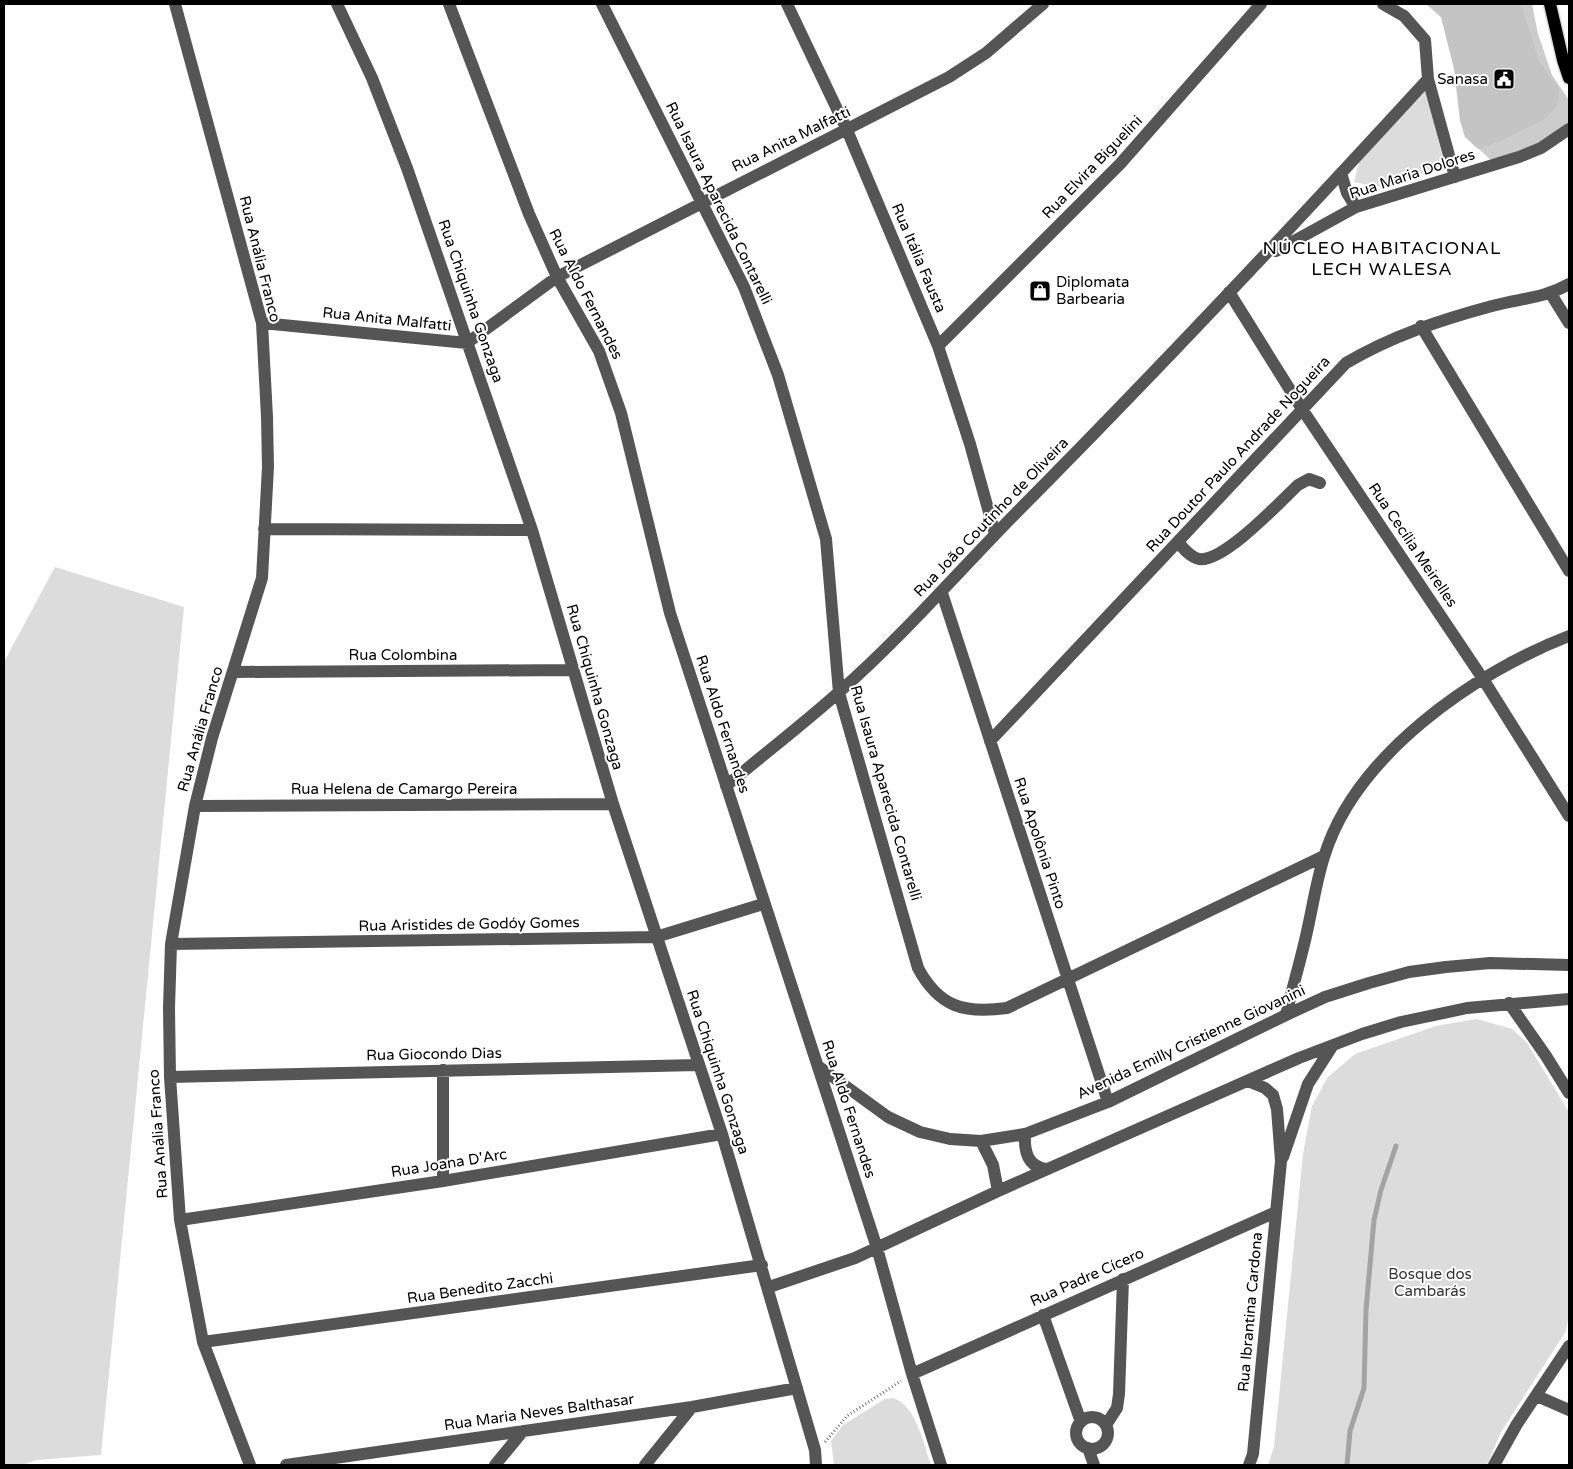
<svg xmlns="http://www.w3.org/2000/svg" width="1573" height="1469" viewBox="0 0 1573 1469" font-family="'Varela Round',sans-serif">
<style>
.green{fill:#dcdcdc}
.shadow{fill:#0003}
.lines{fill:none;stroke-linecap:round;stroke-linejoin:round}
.stream{stroke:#a3a3a3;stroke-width:5}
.building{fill:#c4c4c4}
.major-casing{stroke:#dbdbdb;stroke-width:15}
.path{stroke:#777;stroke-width:3;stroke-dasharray:1 2.5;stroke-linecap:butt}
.minor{stroke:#555;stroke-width:12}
.major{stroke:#000;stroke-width:12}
.labels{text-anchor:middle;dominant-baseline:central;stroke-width:4;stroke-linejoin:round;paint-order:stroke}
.poi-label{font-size:15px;fill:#000;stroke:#fff;text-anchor:end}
.street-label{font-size:15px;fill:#000;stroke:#fff}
.park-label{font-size:15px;fill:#333;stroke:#fff}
.quarter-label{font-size:18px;letter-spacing:1px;fill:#000;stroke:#fff}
</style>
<rect width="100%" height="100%" fill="#fff"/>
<path class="green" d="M1426 90 1445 167 1376 187 1354 182 1360 158Z
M55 567 184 607 101 1455 36 1460 22 1465H4V662Z
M1477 1019 1512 1029 1527 1043 1569 1112V1314L1566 1331 1501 1432 1487 1465H1268L1274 1447 1303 1154 1312 1106 1328 1077 1355 1054 1436 1026Z
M893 1398C917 1406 923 1444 931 1465H834L831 1441 843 1425 885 1399Z"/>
<path class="shadow" d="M1428 4H1532L1538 34 1552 75 1569 100V122L1559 133 1535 145 1493 162 1466 137 1455 69 1442 18Z"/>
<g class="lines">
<path class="stream" d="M1347 1465 1350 1431 1364 1388 1366 1310 1374 1220 1381 1190 1396 1146"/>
</g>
<path class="building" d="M1426 4H1521L1539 60 1559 89 1557 106 1545 119 1498 142 1478 149 1465 137 1460 121 1454 69 1441 17Z"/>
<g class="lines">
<g class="major-casing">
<path id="major" d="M1550 4 1563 60 1569 78"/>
</g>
<path class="path" d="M825 1442 847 1416 901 1381"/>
<path class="minor" d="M175 4 262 323 267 417 268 467 262 578 212 738 195 806 171 944 169 1008 170 1077 180 1220 203 1342 250 1465
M337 4 372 78 407 168 532 530 613 804 722 1134 815 1450 816 1465
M449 4 529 214 557 277 599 351 621 413 670 613 877 1248 912 1374 941 1465
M602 4 744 287 778 375 826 539 839 693 918 968C939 1007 964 1014 1007 1008L1324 856
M787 4 847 130 938 346 970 444 995 534
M1383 4 1404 16 1425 40 1428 79 1455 177
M1341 173 1347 193 1356 207
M1276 251 1356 207 1519 157 1541 148 1569 129
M1229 292 1302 409 1483 679 1569 816
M1551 294 1569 323
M262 323 467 343 557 277 949 77 986 53 1043 4
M1421 326 1569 571
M938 346 1120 164 1261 4
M264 529 532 530
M1178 542C1184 549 1190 557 1199 559 1223 563 1280 502 1298 485L1309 479 1320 483
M942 593 1108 1102
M233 672 573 670
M990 741 1346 363C1392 336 1440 320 1492 306 1521 298 1543 299 1569 284
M726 786C763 755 802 725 838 693 902 637 958 572 1018 511 1158 370 1294 225 1428 79
M195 806 613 804
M171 944 656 937 763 904
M1509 1003 1546 1056 1569 1093
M1286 1015C1293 985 1302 956 1308 927 1313 904 1317 879 1324 857 1355 755 1475 672 1569 636
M818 1066 888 1117 920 1132 950 1139 981 1141 1025 1134 1108 1102 1286 1015 1325 997 1369 983 1409 972 1446 967 1490 963 1569 965
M443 1070V1181
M170 1077 699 1065
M1248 1081 1265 1088 1273 1095 1277 1109 1281 1161 1253 1454 1249 1465
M1025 1134C1024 1152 1028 1167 1047 1169
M981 1141 993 1165 998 1191
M1283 1157 1308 1084 1333 1045
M180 1220 443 1181 722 1134
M769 1287 855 1258 998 1191 1299 1058 1362 1034 1401 1022 1467 1008 1569 999
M1043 1315 1081 1422
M203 1342 762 1265
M912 1374 1276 1212
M1537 1396 1569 1410
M1076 1433a16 16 0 1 1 32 0a16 16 0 1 1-32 0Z
M1106 1425 1117 1408 1119 1394 1123 1279
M1088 1448 1094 1465
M286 1465 692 1407 797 1388
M495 1465 523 1431
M645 1465 692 1407
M1494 1465 1517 1424 1569 1346"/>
<use href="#major" class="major"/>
</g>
<defs>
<g id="civic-square" transform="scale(1.125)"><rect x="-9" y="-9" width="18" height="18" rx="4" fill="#000" stroke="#fff"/><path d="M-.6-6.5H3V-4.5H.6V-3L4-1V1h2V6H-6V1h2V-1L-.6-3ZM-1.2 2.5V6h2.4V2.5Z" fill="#fff"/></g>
<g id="shop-square" transform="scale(1.125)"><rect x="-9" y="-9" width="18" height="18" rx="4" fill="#000" stroke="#fff"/><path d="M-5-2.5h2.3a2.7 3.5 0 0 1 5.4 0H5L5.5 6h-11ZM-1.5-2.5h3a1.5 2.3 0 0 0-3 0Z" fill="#fff"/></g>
</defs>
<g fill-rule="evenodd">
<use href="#civic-square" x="1504" y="79"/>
<use href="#shop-square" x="1040" y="291"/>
</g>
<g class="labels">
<g class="poi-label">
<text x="1488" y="79">Sanasa</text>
<text x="1056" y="282" text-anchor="start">Diplomata<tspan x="1056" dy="17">Barbearia</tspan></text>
</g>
<g class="street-label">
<text transform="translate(791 139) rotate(-26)">Rua Anita Malfatti</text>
<text transform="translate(1092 167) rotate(-46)">Rua Elvira Biguelini</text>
<text transform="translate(1412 174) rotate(-18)">Rua Maria Dolores</text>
<text transform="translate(719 203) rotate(64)">Rua Isaura Aparecida Contarelli</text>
<text transform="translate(919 258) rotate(67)">Rua Itália Fausta</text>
<text transform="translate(260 259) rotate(76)">Rua Anália Franco</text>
<text transform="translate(586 294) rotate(63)">Rua Aldo Fernandes</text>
<text transform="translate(471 301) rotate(71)">Rua Chiquinha Gonzaga</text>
<text transform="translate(387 319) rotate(6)">Rua Anita Malfatti</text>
<text transform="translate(1238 454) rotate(-47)">Rua Doutor Paulo Andrade Nogueira</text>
<text transform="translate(991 517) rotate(-46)">Rua João Coutinho de Oliveira</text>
<text transform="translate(1413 545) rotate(56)">Rua Cecília Meirelles</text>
<text x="403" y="655">Rua Colombina</text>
<text transform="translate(595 687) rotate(74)">Rua Chiquinha Gonzaga</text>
<text transform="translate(723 724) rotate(72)">Rua Aldo Fernandes</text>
<text transform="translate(200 729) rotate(-74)">Rua Anália Franco</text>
<text x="404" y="789">Rua Helena de Camargo Pereira</text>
<text transform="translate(886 793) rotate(74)">Rua Isaura Aparecida Contarelli</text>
<text transform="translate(1040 843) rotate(72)">Rua Apolônia Pinto</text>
<text transform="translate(469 924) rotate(-1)">Rua Aristides de Godóy Gomes</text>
<text transform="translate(1191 1042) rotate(-25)">Avenida Emilly Cristienne Giovanini</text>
<text transform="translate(434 1054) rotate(-1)">Rua Giocondo Dias</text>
<text transform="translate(718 1072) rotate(72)">Rua Chiquinha Gonzaga</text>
<text transform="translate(849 1109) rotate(72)">Rua Aldo Fernandes</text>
<text transform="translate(158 1134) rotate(-94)">Rua Anália Franco</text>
<text transform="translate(449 1163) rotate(-9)">Rua Joana D'Arc</text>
<text transform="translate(1087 1277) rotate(-24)">Rua Padre Cícero</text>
<text transform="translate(480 1288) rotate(-8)">Rua Benedito Zacchi</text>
<text transform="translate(1250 1312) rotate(-85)">Rua Ibrantina Cardona</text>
<text transform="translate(539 1412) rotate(-8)">Rua Maria Neves Balthasar</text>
</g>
<g class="park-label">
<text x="1430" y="1274">Bosque dos<tspan x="1430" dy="17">Cambarás</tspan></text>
</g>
<g class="quarter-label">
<text x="1382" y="248">NÚCLEO HABITACIONAL<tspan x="1382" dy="21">LECH WALESA</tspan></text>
</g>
</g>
<rect width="1573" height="1469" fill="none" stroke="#000000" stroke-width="10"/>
</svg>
